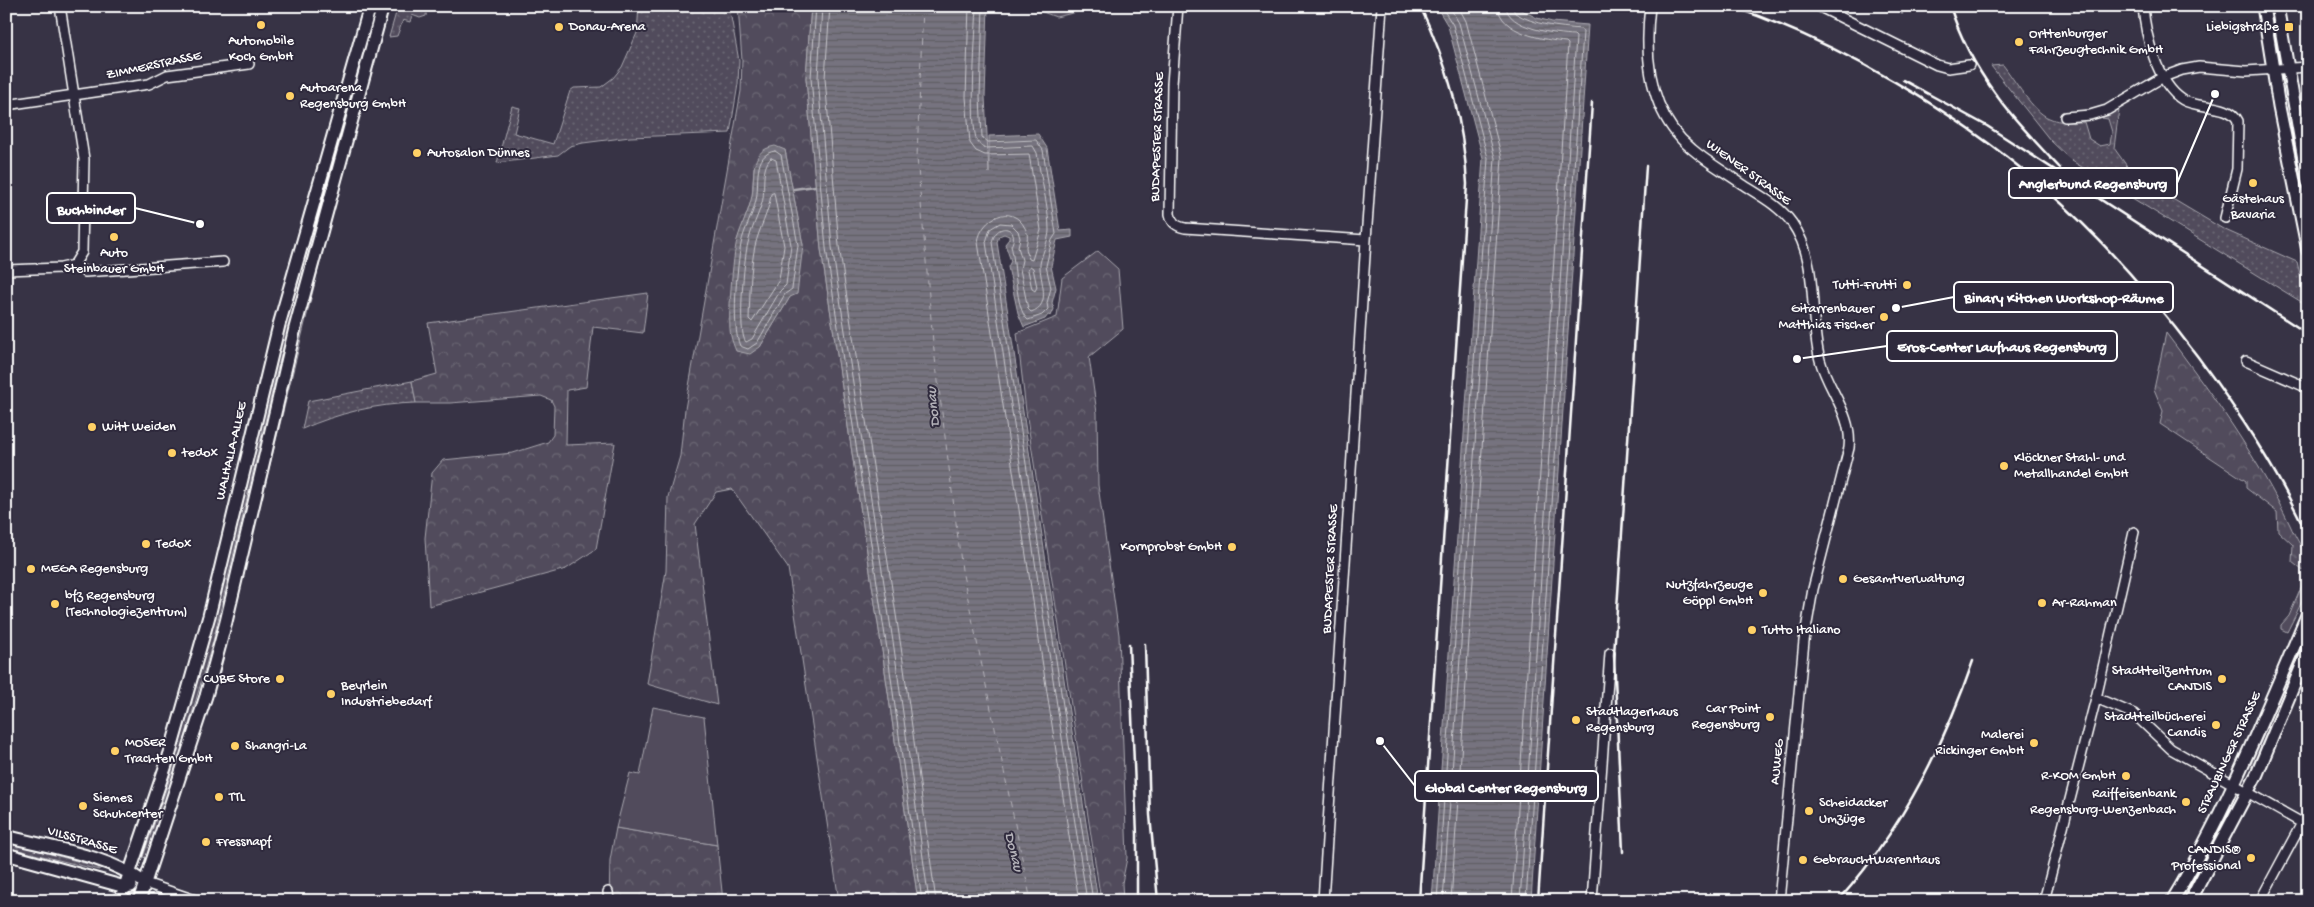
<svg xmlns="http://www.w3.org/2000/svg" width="2314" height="907" viewBox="0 0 2314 907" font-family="'Gochi Hand',sans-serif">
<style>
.grass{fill:url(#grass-dots);stroke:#a8a6ae}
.forest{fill:url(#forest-crowns);stroke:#a8a6ae;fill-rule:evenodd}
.green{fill:#514c5c;stroke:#a8a6ae}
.water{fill:url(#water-rules);stroke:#adabb2}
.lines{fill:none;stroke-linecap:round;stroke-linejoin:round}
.shore{stroke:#c8c7cc;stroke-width:1}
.stream{stroke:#adabb2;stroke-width:2.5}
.ferry{stroke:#b4b2b9;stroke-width:1;stroke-dasharray:6 5;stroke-linecap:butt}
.street-casing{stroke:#fff;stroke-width:12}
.secondary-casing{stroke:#fff;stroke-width:15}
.street{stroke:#2f2a3d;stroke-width:9}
.secondary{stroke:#2f2a3d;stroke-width:11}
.rail{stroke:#fff;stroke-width:2.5}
.poi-dot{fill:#ffd166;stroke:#2f2a3d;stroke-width:2}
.labels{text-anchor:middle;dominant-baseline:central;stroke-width:4;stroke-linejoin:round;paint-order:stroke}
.poi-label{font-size:14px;fill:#fff;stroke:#2f2a3d;text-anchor:start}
.street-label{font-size:14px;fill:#fff;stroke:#2f2a3d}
.water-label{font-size:15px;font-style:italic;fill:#b4b2b9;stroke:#2f2a3d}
.leader{fill:none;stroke:#fff;stroke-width:2}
.callout-dot{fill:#fff;stroke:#2f2a3d;stroke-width:2}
.callout{fill:#2f2a3d;stroke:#fff;stroke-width:2}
.callout-label{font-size:15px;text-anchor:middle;font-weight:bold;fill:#fff}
</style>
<defs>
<pattern id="grass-dots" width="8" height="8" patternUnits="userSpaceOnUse" patternTransform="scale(1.25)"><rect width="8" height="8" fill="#514c5c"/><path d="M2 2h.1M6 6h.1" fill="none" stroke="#6b6774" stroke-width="1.8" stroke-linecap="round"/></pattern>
<pattern id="forest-crowns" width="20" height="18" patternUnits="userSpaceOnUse" patternTransform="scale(1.25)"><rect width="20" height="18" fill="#514c5c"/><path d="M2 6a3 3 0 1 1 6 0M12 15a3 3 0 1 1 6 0" fill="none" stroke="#6b6774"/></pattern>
<pattern id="water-rules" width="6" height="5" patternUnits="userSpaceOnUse" patternTransform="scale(1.25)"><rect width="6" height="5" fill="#76737f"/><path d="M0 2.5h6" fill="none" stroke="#5f5e63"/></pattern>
</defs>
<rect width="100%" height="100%" fill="#373345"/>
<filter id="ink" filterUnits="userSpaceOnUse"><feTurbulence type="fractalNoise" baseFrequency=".02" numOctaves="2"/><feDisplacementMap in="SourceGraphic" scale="10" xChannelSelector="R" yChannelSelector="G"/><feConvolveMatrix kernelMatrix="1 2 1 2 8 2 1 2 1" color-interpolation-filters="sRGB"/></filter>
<g filter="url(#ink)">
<path class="grass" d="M398 6H427L426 16 420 18 412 15 410 22 403 20 397 36 389 37Z
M639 6 669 8 670 6H729L739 61 738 84 730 133 630 137 583 143 570 146 558 155 497 163 512 106 520 108 514 133 553 144 570 91 574 88 601 87 613 78 622 67 637 33Z
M358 62H361L278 367 213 641 178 762 146 858 143 857 171 775 214 607 265 391Z
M2003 65C2014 79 2033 112 2049 118 2060 123 2072 122 2084 122L2089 139 2100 146 2110 144 2112 132 2108 119 2102 118 2119 109 2114 148 2134 176 2223 229 2297 262 2308 306 2072 161 2050 140 1991 66Z
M350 151 323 250 260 505H256L287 370 344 161Z
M412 381 416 403C375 404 339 413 302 429L308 401Z
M2308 625V635L2296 664 2252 767 2250 766C2271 720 2288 672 2308 625Z
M6 842 99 867V870L6 847Z"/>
<path class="forest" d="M738 6H811L806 78 821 249 882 650 918 901H839L788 568 732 489 716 492 695 524 717 705 647 684 666 571 668 497 680 456 685 409 741 91 742 60ZM785 150 803 245 790 297 760 347 737 241 752 199 754 167Z
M1027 6H1102L1056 17Z
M1098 251 1118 269 1123 329 1089 357 1097 413 1098 485 1119 635 1127 858 1122 883 1123 901H1101L1026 411 1017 333 1057 317 1062 278Z
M648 293 643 333 593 327 586 387 567 390 566 445 615 443 596 549 566 569 429 606 425 538 432 473 443 460 513 453 548 442 553 435 554 406 551 400 541 396 450 403H416L412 381 437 374 428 323Z
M2166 333C2212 394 2257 456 2290 525 2295 537 2305 551 2308 563 2312 586 2297 612 2287 632L2281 629V625L2289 616 2307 574 2292 562 2293 545 2278 531 2277 512 2246 488V481L2160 424 2163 411 2154 389Z
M616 828 717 845 723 901H609L610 860Z"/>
<path class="green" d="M653 707 704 717 717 845 616 828 630 773 640 775Z"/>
<path class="water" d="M811 6H988L985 97 989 173V136L1038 134 1047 148 1060 231 1072 230V237L1057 240 1051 266 1056 288 1052 303 1054 309 1051 316 1048 315 1045 319 1024 327 1018 313 1008 267 1011 261 1005 244 1009 239V236L1004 234 999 236 997 242 1098 901H918L882 650 821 249 806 78Z
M1436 6H1514L1537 18 1552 22 1588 25 1531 901H1432L1483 158 1448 26Z
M775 146 785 150 803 245 797 294 790 297 760 347 750 354 736 351C734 346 732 341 731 336 727 321 733 256 737 240 741 226 748 214 751 200 757 179 746 151 775 146Z"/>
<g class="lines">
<path class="shore" d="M816 6 811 78 826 248 887 649 922 901
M822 6 818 78 832 247 894 648 929 901
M830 6 825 78 839 246 901 647 936 901
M969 6 966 97 970 143 976 151 985 155 1029 154 1041 230 1032 260 1029 259C1028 255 1026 250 1026 247 1027 240 1029 235 1025 228 1012 202 981 218 978 242L1079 901
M977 6C976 29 969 125 977 141 979 145 982 146 986 148L1033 146 1037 153C1040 177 1049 206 1049 230 1049 240 1042 253 1040 264 1039 280 1053 305 1031 312L1028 309 1020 269 1022 260 1018 247 1020 238 1018 231 1011 224 1000 223 990 229 986 242 1087 901
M983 6 980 97 982 137 988 142 1036 140 1043 150 1056 234 1052 240 1046 266 1051 288 1047 303 1048 309 1042 315 1028 320C1015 310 1016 262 1011 246 1021 228 997 220 992 242L1093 901
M1498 6C1499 33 1545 40 1566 42L1568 44 1512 901
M1506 6C1507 29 1557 34 1574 35L1576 37 1520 901
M1512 6 1515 13C1535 25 1557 27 1581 29L1583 32 1526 901
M775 151 781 155 798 245 792 289 785 294 757 343 748 349 740 346C731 325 737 268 741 244 744 229 753 215 756 200 760 184 752 154 775 151Z
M771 158 776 160 791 245 786 285 780 291 752 339 746 342C737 334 744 257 748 243 751 229 758 216 762 203 766 189 760 168 771 158Z
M774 193 784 246 779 280 752 322 749 319C750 295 750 270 755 246 759 228 769 213 771 194Z
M1030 266 1033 268 1037 287 1035 291 1032 289 1028 270Z
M1437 901 1488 158 1453 25 1441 6
M1443 901 1495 158 1459 23 1449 6
M1451 901 1502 158 1466 21 1458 6"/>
<path class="stream" d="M794 189 815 186"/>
<path class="ferry" d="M923 6 917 157 933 342 962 570 1031 901"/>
<g class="street-casing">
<path id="street" d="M1178 6 1172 84 1170 214C1172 223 1176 226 1185 228L1366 240 1323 901
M1650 6C1644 57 1649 114 1692 149 1707 162 1725 172 1742 184 1759 195 1780 206 1792 223 1820 263 1808 315 1820 360 1828 390 1853 415 1849 448L1813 589 1804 641 1779 901
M1818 6 1937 65 1948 68 1969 65
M2143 6C2145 34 2157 84 2183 100 2198 109 2230 103 2238 121L2237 169 2225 218
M6 105 149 84 167 75 249 64
M2065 117 2090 115 2107 110 2163 77 2182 70 2199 67 2246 71 2308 67
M1366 240 1382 6
M74 265 85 272 223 262
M6 270 61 268 74 265 82 252 84 159 60 6
M2246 361 2308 388
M2096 698 2134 714 2171 749 2302 823 2260 901
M145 883 198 901
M608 892 609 901
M1592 901 1610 653
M2044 901 2096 698 2134 532"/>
</g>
<g class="secondary-casing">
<path id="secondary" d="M2263 6 2279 107 2308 251
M2277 6 2308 182
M6 836C52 848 107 855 145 883
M6 854 125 887 131 886
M120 901 170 753 209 616 279 325 370 6
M139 901 206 696 226 622 295 328 383 6
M2172 901C2227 810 2266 711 2308 613
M2190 901 2257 774 2308 651"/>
</g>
<use href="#street" class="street"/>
<use href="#secondary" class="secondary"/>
<path class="rail" d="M1730 6C1838 42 1957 112 2043 187 2101 237 2152 296 2198 357 2240 414 2278 471 2308 536
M1950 6C1972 75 2012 117 2060 168
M1902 13V6
M1903 80 1987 126 2308 334
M1129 644 1137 835V901
M1145 644 1150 815 1158 901
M1623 852 1614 655 1646 166
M1419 901 1467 184C1464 123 1447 62 1420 6
M1538 901 1592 103
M1838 901C1900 832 1943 748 1973 661"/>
</g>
</g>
<g class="poi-dot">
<circle cx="261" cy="25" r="5"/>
<circle cx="559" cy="27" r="5"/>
<rect x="2284" y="22" width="10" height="10" rx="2.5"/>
<circle cx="2019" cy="42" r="5"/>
<circle cx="290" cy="96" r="5"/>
<circle cx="417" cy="153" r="5"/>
<circle cx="2253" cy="183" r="5"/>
<circle cx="114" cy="237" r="5"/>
<circle cx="1907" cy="285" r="5"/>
<circle cx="1884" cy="317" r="5"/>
<circle cx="92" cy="427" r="5"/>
<circle cx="172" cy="453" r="5"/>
<circle cx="2004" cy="466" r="5"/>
<circle cx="146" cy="544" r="5"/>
<circle cx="1232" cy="547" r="5"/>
<circle cx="31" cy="569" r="5"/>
<circle cx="1843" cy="579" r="5"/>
<circle cx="1763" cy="593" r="5"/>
<circle cx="2042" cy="603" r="5"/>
<circle cx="55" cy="604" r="5"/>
<circle cx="1752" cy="630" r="5"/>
<circle cx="280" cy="679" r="5"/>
<circle cx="2222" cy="679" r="5"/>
<circle cx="331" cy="694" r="5"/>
<circle cx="1770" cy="717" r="5"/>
<circle cx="1576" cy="720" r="5"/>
<circle cx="2216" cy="725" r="5"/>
<circle cx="2034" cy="743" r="5"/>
<circle cx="235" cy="746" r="5"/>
<circle cx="115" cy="751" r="5"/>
<circle cx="2126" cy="776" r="5"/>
<circle cx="219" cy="797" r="5"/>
<circle cx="2186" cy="802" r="5"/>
<circle cx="83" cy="806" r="5"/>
<circle cx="1809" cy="811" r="5"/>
<circle cx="206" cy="842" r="5"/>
<circle cx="2251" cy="858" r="5"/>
<circle cx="1803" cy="860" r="5"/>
</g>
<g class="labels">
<g class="poi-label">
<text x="569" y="27">Donau-Arena</text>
<text x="2279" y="27" text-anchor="end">Liebigstraße</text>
<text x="2029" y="34">Orttenburger<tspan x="2029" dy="16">Fahrzeugtechnik GmbH</tspan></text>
<text x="261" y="41" text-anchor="middle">Automobile<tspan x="261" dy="16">Koch GmbH</tspan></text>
<text x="300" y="88">Autoarena<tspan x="300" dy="16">Regensburg GmbH</tspan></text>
<text x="427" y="153">Autosalon Dünnes</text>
<text x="2253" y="199" text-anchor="middle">Gästehaus<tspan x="2253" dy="16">Bavaria</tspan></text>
<text x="114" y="253" text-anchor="middle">Auto<tspan x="114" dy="16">Steinbauer GmbH</tspan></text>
<text x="1897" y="285" text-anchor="end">Tutti-Frutti</text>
<text x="1874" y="309" text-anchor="end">Gitarrenbauer<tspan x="1874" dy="16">Matthias Fischer</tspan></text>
<text x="102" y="427">Witt Weiden</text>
<text x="182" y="453">tedox</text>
<text x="2014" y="458">Klöckner Stahl- und<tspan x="2014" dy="16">Metallhandel GmbH</tspan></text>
<text x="156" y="544">Tedox</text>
<text x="1222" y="547" text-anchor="end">Kornprobst GmbH</text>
<text x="41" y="569">MEGA Regensburg</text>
<text x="1853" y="579">Gesamtverwaltung</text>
<text x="1753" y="585" text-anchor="end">Nutzfahrzeuge<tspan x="1753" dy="16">Göppl GmbH</tspan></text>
<text x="65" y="596">bfz Regensburg<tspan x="65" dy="16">(Technologiezentrum)</tspan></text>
<text x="2052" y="603">Ar-Rahman</text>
<text x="1762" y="630">Tutto Italiano</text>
<text x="2212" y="671" text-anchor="end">Stadtteilzentrum<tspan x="2212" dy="16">CANDIS</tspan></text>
<text x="270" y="679" text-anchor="end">CUBE Store</text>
<text x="341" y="686">Beyrlein<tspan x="341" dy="16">Industriebedarf</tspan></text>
<text x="1760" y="709" text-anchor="end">Car Point<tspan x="1760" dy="16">Regensburg</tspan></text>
<text x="1586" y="712">Stadtlagerhaus<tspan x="1586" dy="16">Regensburg</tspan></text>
<text x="2206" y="717" text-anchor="end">Stadtteilbücherei<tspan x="2206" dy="16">Candis</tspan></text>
<text x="2024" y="735" text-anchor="end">Malerei<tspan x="2024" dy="16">Rickinger GmbH</tspan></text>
<text x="125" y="743">MOSER<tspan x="125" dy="16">Trachten GmbH</tspan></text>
<text x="245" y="746">Shangri-La</text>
<text x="2116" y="776" text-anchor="end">R-KOM GmbH</text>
<text x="2176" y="794" text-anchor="end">Raiffeisenbank<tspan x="2176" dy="16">Regensburg-Wenzenbach</tspan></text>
<text x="229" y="797">TTL</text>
<text x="93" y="798">Siemes<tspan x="93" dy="16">Schuhcenter</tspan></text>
<text x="1819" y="803">Scheidacker<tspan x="1819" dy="16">Umzüge</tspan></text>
<text x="216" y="842">Fressnapf</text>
<text x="2241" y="850" text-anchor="end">CANDIS®<tspan x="2241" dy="16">Professional</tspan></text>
<text x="1813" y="860">GebrauchtWarenHaus</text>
</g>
<g class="street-label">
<text transform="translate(154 66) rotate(-12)">ZIMMERSTRASSE</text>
<text transform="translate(1158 137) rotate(-88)">BUDAPESTER STRASSE</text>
<text transform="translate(1748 173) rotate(36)">WIENER STRASSE</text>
<text transform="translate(232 451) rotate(-77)">WALHALLA-ALLEE</text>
<text transform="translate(1331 569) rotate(-87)">BUDAPESTER STRASSE</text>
<text transform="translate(2230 753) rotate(-65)">STRAUBINGER STRASSE</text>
<text transform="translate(1778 762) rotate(-84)">AUWEG</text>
<text transform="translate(82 841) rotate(16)">VILSSTRASSE</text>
</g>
<g class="water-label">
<text transform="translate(934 407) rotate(-96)">Donau</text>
<text transform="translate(1013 852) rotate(76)">Donau</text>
</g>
</g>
<path class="leader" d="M2215 94L2177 183M200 224L135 208M1896 308L1954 297M1797 359L1887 346M1380 741L1415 786"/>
<g class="callout-dot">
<circle cx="2215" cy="94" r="5"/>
<circle cx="200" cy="224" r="5"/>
<circle cx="1896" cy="308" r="5"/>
<circle cx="1797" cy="359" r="5"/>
<circle cx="1380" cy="741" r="5"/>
</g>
<g class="callout">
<rect x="2009" y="168" width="168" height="30" rx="5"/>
<rect x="47" y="193" width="88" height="30" rx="5"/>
<rect x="1954" y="282" width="219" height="30" rx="5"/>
<rect x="1887" y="331" width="230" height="30" rx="5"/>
<rect x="1415" y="771" width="183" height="30" rx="5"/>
</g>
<g class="callout-label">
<text x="2093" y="188">Anglerbund Regensburg</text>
<text x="91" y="214">Buchbinder</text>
<text x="2064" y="302">Binary Kitchen Workshop-Räume</text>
<text x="2002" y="351">Eros-Center Laufhaus Regensburg</text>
<text x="1506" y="792">Global Center Regensburg</text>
</g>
<rect width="2314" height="907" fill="none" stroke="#2f2a3d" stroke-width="25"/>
<rect x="12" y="12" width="2289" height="882" fill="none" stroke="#fff" stroke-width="2" filter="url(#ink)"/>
</svg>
